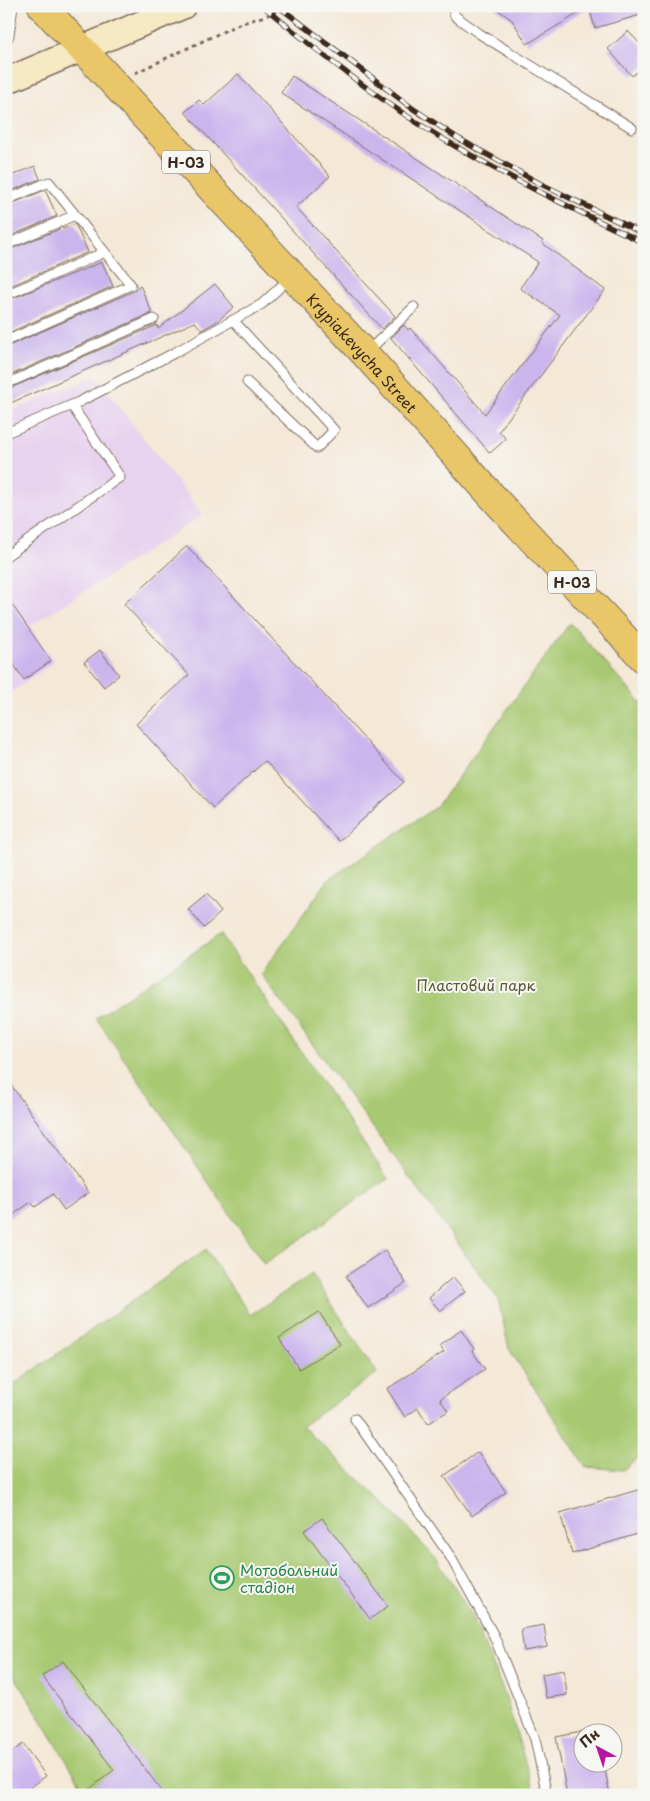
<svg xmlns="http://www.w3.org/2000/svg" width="650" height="1801" viewBox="0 0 650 1801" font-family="'Playpen Sans',sans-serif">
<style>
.built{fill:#e7d2ef}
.green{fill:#a7c971;stroke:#717a48}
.building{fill:#cbb5ed}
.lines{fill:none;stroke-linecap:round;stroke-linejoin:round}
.lane-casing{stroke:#7c6c5e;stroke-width:11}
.secondary-casing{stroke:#7c6c5e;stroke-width:28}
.primary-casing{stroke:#7c6c5e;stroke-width:30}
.path{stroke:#7c6c5e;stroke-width:3;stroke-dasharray:4 4;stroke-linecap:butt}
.lane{stroke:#fff;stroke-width:9}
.secondary{stroke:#f6e9c3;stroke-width:25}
.primary{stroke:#e9c769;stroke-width:28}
.rail-casing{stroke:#3b2a1e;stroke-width:5.5}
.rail{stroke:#f6f6f2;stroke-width:4;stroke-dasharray:11;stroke-linecap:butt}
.labels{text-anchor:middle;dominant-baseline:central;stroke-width:4;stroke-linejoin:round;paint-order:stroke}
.shield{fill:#f6f6f2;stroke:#73675e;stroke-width:1}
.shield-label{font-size:14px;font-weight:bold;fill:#3b2a1e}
.street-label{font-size:15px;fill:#3b2a1e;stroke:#f6f6f2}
.park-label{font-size:15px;fill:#5b5a37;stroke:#f6f6f2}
.leisure-label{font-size:15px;fill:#27864d;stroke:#f6f6f2;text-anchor:start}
</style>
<rect width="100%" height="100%" fill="#f6f6f2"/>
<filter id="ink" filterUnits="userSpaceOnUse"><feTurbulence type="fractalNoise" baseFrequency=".02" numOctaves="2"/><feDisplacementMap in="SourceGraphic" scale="10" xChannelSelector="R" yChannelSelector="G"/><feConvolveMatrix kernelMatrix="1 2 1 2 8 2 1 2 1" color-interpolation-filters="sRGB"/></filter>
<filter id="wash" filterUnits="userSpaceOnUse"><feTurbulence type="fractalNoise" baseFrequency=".0096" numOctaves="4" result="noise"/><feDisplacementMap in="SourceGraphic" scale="20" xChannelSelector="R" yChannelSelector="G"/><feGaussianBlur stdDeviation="1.12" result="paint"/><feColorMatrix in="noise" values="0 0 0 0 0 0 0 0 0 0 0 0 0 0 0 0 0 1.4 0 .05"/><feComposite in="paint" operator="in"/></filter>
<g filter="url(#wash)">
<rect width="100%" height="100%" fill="#f4e8d6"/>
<path class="built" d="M95 376 203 515 30 626 54 662 6 696V413Z"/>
<path class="green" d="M570 623 644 706V1452L623 1470 586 1467 509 1349 498 1299 261 974 328 880 437 806Z
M221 934 388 1179 264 1264 96 1018Z
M206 1249 250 1315 312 1274 377 1373 302 1426 381 1500 436 1559 472 1615 505 1695 535 1795H66L80 1783 6 1662V1390Z"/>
<g id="blocks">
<path class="building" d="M493 6H644V14L595 28 589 7 527 44 512 20Z
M628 31 644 48V66L632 76 608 49Z
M238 74 330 176 296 207 395 316 382 329 185 112 199 100 204 105Z
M292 76 543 241 542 243 605 290 499 431 506 439 490 453 391 338 404 325 408 330 410 328 485 414 560 315 520 288 538 262 281 93Z
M35 166 40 179 6 193V178Z
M45 190 57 216 6 238V206Z
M75 224 88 252 6 288V251L62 228 63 229Z
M102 262 113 286 6 334V301Z
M215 284 234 307 216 322 202 330 195 322 6 405V390L157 325 158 329Z
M140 285 152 313 6 377V347L134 291Z
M187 546 404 782 339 841 265 761 213 808 136 724 189 675 124 604Z
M6 596 51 661 24 680 6 653Z
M100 650 119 675 104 687 84 662Z
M206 894 221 912 204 928 188 909Z
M6 1078 88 1193 64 1210 53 1194 35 1207 31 1202 6 1220Z
M385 1250 406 1283 368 1308 346 1276Z
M453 1277 465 1291 440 1311 429 1298Z
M319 1312 340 1344 299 1369 279 1338Z
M461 1330 474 1349 472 1351 485 1369 440 1399 448 1411 428 1424 418 1408 405 1417 387 1389 444 1352 440 1346Z
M478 1452 506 1492 472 1516 444 1476Z
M644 1488V1532L572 1554 560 1513Z
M322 1518 388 1606 370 1619 304 1531Z
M544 1625 547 1647 524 1651 521 1629Z
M63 1661 165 1795H82L114 1770 42 1676Z
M564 1670 567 1695 546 1698 542 1674Z
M598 1729 599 1734H582V1764H604L610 1795H567L556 1737Z
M23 1744 46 1776 20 1795H6V1756Z"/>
</g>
</g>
<g filter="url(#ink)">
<use href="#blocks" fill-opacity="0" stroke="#7c6c5e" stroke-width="1"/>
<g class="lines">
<g class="lane-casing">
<path id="lane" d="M452 6 455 16 480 34 632 128
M6 42 9 35 13 6
M6 200 49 182 131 285 6 341
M6 245 75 215
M6 295 105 252
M233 320 334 430 317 448 247 382
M367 352 414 307
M6 384 154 319
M6 433 79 402 174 353 262 304 290 278
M6 556 120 477 72 406
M355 1419 450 1556 494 1636 535 1739 547 1795"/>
</g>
<g class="secondary-casing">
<path id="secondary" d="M6 81 183 6"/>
</g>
<g class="primary-casing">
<g id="primary">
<path id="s1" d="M42 6 365 354 500 505 644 659"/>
</g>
</g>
<path class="path" d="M135 73 239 24 268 15 284 6"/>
<use href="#lane" class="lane"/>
<use href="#secondary" class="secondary"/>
<use href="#primary" class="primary"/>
<g class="rail-casing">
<path id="rail" d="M263 6C322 55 389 108 455 146 516 182 580 212 644 243
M278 6 412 108 459 139 539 183 644 234"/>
</g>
<use href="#rail" class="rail"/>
</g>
</g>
<defs>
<g id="stadium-ring" transform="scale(1.25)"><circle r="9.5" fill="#f6f6f2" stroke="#2e9e5b" stroke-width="1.5"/><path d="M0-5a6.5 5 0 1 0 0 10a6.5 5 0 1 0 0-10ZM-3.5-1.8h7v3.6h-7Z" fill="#2e9e5b"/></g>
</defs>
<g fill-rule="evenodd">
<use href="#stadium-ring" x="222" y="1578"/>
</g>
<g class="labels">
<g class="shield">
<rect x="162" y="150.5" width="48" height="23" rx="4"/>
<rect x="548" y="570.5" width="48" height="23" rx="4"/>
</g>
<g class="shield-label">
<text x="186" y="162">Н-03</text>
<text x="572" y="582">Н-03</text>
</g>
<g class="street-label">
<text stroke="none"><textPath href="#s1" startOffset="472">Krypiakevycha Street</textPath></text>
</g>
<g class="park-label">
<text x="476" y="984">Пластовий парк</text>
</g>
<g class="leisure-label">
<text x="240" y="1569">Мотобольний<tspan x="240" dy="17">стадіон</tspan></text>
</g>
</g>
<rect width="650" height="1801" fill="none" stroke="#f6f6f2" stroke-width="25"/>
<g transform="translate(598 1748) rotate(320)"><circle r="24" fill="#f6f6f2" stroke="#aba49d"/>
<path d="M0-4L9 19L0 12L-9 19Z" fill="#b5179e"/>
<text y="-8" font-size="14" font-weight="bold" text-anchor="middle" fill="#3b2a1e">Пн</text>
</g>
</svg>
